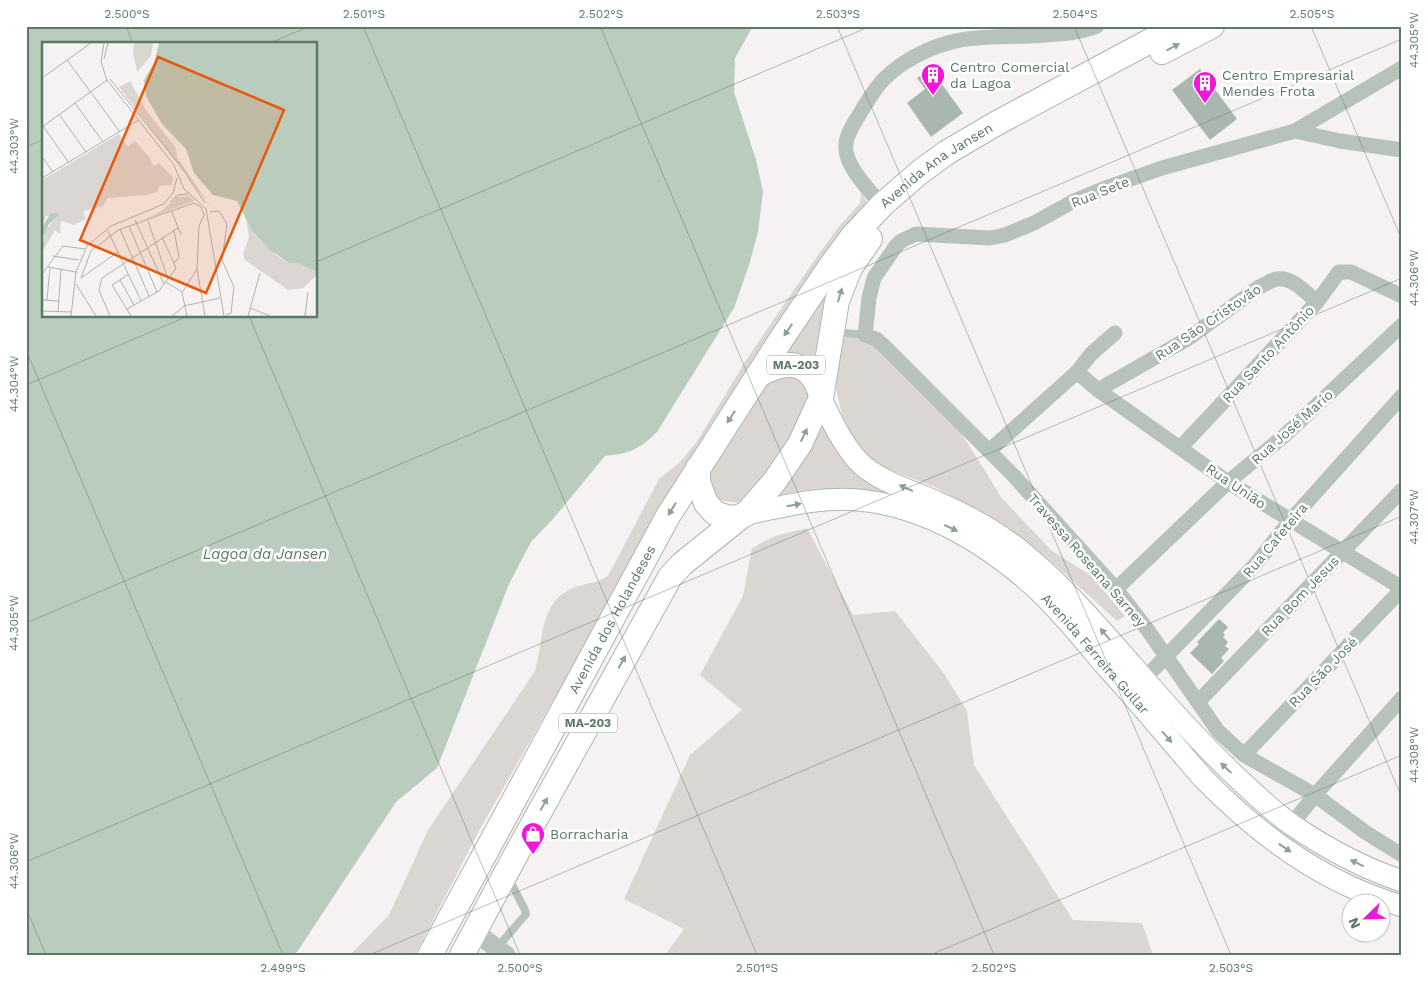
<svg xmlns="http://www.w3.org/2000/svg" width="1428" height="981" viewBox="0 0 1428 981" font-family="'Work Sans',sans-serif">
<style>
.green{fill:#dbd6d1}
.water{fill:#baccbd;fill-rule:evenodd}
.building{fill:#a9b8ae}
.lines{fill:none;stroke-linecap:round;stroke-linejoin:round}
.secondary-casing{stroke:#abb9b0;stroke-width:23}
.primary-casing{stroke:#abb7af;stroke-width:26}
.service{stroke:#b6c2ba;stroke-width:8}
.minor{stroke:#b6c2ba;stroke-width:15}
.tertiary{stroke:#b6c2ba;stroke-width:19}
.secondary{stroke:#fff;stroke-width:21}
.primary{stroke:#fff;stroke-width:24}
.oneway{fill:#8ca293}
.ticks{fill:none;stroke:#5a7a65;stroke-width:1;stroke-opacity:0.45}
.labels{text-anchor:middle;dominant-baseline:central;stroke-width:5;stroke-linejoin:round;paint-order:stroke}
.shield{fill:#fff;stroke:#8ca293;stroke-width:1}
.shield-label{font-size:12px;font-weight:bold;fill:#5a7a65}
.poi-label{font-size:14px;fill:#5a7a65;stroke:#fff;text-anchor:start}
.street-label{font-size:14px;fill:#5a7a65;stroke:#fff}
.water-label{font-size:15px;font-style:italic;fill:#597c5e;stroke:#fff}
.inset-road{fill:none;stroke:#aab7ad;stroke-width:1}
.view{fill:#e8590c;fill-opacity:0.15;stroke:#e8590c;stroke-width:2.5}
.inset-edge{fill:none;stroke:#5a7a65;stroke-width:2.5}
.neatline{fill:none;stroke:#5a7a65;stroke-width:2}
.ticks-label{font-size:12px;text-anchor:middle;fill:#5a7a65}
</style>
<rect width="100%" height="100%" fill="#f6f2f2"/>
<path class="green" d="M861 191 868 205 667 500 480 829 415 955H350L389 915 428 830 535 671C544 641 538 601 575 587 587 583 595 584 608 576L659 479 680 462 696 443 748 357 811 265 837 229 860 203Z
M833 286 819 357 781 351 821 289Z
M851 337 875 345 955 424 986 472 1000 496 1051 550 1093 577 1125 616 1117 621 1055 565 1000 522 937 488 890 470 872 461 855 442 842 415 835 384 838 338Z
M786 372 807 384 809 401 792 439 772 472 743 502C729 503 711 502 708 484 707 479 710 472 711 467L772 378Z
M822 415 890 491 880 497 770 503Z
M807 528 853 615 895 611 945 675 967 711 974 765 1073 920 1142 923 1153 955H665L684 929 624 899 690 755 742 710 700 675 743 596 752 548 775 536Z"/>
<path class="water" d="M26 26H753L735 58 734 92 756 160 763 191 758 232 749 265 734 308 657 432C640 449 629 454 605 456L553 519 531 542 509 584 437 768 396 802 297 952 291 955H26ZM44 44H316V316H44Z"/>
<path class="building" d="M930 68 963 113 931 137 907 103 925 89 917 78Z
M1200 69 1237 119 1210 140 1172 90Z
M1219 619 1228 627 1223 633 1225 635 1223 637 1228 642 1225 646 1229 649 1221 658 1224 661 1212 674 1190 653 1199 644 1197 642Z"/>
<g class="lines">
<g class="secondary-casing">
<g id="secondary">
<path d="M821 398C831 420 842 443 858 461 877 481 912 491 937 502 965 514 993 530 1017 548 1060 582 1095 623 1131 664 1167 706 1204 747 1245 785 1260 799 1275 813 1292 825 1326 848 1363 868 1402 881"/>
<path id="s1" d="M746 514C782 507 821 496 858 500 927 506 991 546 1040 592 1063 614 1083 639 1103 663 1137 700 1169 739 1202 777 1257 834 1325 884 1402 906"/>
</g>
</g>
<g class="primary-casing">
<g id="primary">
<path d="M1162 52 1212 26"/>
<path d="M757 376C786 359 810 359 821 395"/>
<path d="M698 468V482L706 503 715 513 726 517 736 518 746 514 774 482 800 444 821 398 837 301 850 268 870 239"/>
<path id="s2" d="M430 955 668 516 780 341 832 264 853 236 882 205 920 172 946 153 997 123 1178 26"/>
<path d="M462 955 519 849 670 577 682 564 743 515"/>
</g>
</g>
<path class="service" d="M835 332 865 335
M497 948 526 914 525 910 508 877"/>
<path class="minor" d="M1295 131 1402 68
M1402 150 1340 141 1295 131 1162 168 1108 187 1074 201 1034 223 1005 235 990 238 916 234 901 241 896 246 874 278 869 298 865 335 876 339 884 346 1014 476 1116 589 1147 629 1218 731 1244 755 1315 795 1365 832 1402 855
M882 205C870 191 843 165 846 144 847 132 856 121 862 110 869 99 875 88 884 79 907 56 944 40 976 38 999 36 1022 37 1045 35 1062 34 1081 33 1097 26
M1077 372 1098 390 1228 482 1402 588
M1098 390 1189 338 1259 287C1264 285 1271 280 1277 279 1293 277 1306 293 1317 302
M1180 448 1317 302 1339 272H1351L1402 296
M989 451 1077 372 1091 354 1115 333
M1116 589 1228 482 1284 436 1402 325
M1144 679 1254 566 1290 521 1402 396
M1198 702 1402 490
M1244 755 1402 589
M1291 825 1315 795 1402 698"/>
<path class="tertiary" d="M475 932 506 955"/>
<use href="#secondary" class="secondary"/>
<use href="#primary" class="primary"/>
</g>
<defs><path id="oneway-solid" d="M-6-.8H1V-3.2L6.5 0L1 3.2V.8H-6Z" transform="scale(1.25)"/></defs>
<g class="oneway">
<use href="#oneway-solid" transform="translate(1173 47) rotate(-28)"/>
<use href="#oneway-solid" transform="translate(840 295) rotate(-73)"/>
<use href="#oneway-solid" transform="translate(788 330) rotate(124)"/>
<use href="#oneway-solid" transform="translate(731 417) rotate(123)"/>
<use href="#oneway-solid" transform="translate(804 435) rotate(-65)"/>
<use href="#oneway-solid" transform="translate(906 488) rotate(-156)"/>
<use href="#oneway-solid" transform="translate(794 505) rotate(-10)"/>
<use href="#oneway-solid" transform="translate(672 509) rotate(122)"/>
<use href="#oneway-solid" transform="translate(951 528) rotate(25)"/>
<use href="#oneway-solid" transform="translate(1105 634) rotate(-131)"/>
<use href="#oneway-solid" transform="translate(622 662) rotate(-61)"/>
<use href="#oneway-solid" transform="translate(1167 737) rotate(49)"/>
<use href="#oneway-solid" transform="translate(1226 768) rotate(-137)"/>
<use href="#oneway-solid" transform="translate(544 804) rotate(-61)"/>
<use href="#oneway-solid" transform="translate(1285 848) rotate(34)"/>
<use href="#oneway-solid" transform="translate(1357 863) rotate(-154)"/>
</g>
<path class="ticks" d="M126 26 133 44M363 26 757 955M600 26 994 955M837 26 1231 955M1074 26 1402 798M1311 26 1402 240M268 44 310 26M26 147 44 139M316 262 871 26M249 316 520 955M26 350 283 955M26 385 188 316M26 623 1402 39M26 862 1402 278M26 908 46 955M369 955 1402 516M930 955 1402 755"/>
<defs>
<g id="building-pin" transform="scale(1.25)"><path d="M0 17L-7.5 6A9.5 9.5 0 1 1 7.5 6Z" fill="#f117d8" stroke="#fff"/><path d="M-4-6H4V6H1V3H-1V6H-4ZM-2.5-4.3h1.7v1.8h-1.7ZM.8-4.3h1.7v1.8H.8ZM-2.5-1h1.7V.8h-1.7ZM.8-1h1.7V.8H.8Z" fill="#fff"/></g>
<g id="shop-pin" transform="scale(1.25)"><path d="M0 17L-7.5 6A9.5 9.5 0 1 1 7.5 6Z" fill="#f117d8" stroke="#fff"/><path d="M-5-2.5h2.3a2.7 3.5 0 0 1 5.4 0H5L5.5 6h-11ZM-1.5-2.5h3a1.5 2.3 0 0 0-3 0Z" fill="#fff"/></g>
</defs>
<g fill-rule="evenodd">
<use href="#building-pin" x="933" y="75"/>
<use href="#building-pin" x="1205" y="83"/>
<use href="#shop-pin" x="533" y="834"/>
</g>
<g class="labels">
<g class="shield">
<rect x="767" y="355.5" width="58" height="19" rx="4"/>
<rect x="559" y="713.5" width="58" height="19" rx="4"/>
</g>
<g class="shield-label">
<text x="796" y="365">MA-203</text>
<text x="588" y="723">MA-203</text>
</g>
<g class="poi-label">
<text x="950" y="67">Centro Comercial<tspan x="950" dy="16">da Lagoa</tspan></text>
<text x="1222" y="75">Centro Empresarial<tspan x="1222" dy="16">Mendes Frota</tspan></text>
<text x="550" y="834">Borracharia</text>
</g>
<g class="street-label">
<text stroke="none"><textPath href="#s2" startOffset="945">Avenida Ana Jansen</textPath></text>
<text transform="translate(1100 192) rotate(-22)">Rua Sete</text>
<text transform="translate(1208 322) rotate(-34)">Rua São Cristovão</text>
<text transform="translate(1268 354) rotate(-47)">Rua Santo Antônio</text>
<text transform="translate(1292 427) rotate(-42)">Rua José Mario</text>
<text transform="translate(1236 486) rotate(34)">Rua União</text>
<text transform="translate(1275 540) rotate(-50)">Rua Cafeteira</text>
<text transform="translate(1087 560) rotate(49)">Travessa Roseana Sarney</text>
<text transform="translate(1300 596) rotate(-46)">Rua Bom Jesus</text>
<text stroke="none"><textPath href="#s2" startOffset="382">Avenida dos Holandeses</textPath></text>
<text stroke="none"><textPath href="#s1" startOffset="404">Avenida Ferreira Gullar</textPath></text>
<text transform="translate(1323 672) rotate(-46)">Rua São José</text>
</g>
<g class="water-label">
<text x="265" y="554">Lagoa da Jansen</text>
</g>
</g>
<g transform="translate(42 42)">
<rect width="275" height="275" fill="#f6f2f2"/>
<path d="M92 1H111L109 14 95 30 91 11ZM88 39 104 68 134 106 135 115 171 168 77 45ZM77 92 86 105 93 99 108 116 111 124 117 121 131 135 130 143 117 144 115 150 104 153 66 156 61 164 41 169 44 177 32 183 19 179 18 192 13 188 0 210 3 188 17 174H4L0 185V138ZM147 154 152 159 102 178 121 168 135 155ZM204 176 211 191 235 214 247 221 258 222 275 230V233L261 246 246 248 203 218 201 212 207 195Z" fill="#dbd6d1"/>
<path d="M117 1H275V230L258 222 247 221 228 208 210 189 195 159 171 153 152 131 144 107 120 82 104 54 102 38 112 21ZM9 171H16L17 174 7 182 0 197V185Z" fill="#baccbd"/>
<path class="inset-road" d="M62 1 59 20 65 38 132 123 142 147 164 167 182 274M62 17 66 1M25 18 78 90M0 36 49 1M68 37 140 126 163 161M33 61 61 100M17 72 44 110M1 84 27 121M0 85 65 38M0 115 11 130M0 136 97 78M128 160 136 153 146 152M130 170 139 193M168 170 177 169 185 182 180 218 192 245 189 271 184 273M93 178 122 242M106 179 125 234M87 184 115 250M78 187 107 254M66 189 99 259M11 214 37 218M132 221 137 215 132 188M6 225 34 230M155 227 163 274M0 232 21 204 43 207M87 232 70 243 89 274M39 236 49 209 76 188 152 161 159 165 162 173 157 184 155 227 140 251 145 274M39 236 76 210M78 238 92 263M124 240 140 250M34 242 54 274M0 258 17 259M5 258 8 225M208 266 228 274M85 267 117 249 134 226 120 195M0 269 29 270M16 270 19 227M29 274 34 230 45 204 69 184 122 162 131 151 135 136M68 274 57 248 60 236 136 186M130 274 142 264 178 256M206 274 218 231M263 274 266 250"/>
<path class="view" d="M116 15 242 68 164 251 38 198Z"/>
<rect width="275" height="275" class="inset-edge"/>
</g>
<rect width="1428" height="981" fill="none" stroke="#ffffff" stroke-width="55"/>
<g transform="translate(1366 918) rotate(247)"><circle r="24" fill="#ffffff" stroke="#bdcac1"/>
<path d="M0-4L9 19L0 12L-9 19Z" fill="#f117d8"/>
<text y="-8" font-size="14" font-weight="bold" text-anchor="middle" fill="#5a7a65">N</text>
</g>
<rect x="28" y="28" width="1372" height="926" class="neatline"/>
<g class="ticks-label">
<text x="127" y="18">2.500°S</text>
<text x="364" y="18">2.501°S</text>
<text x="601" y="18">2.502°S</text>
<text x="838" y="18">2.503°S</text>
<text x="1075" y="18">2.504°S</text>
<text x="1312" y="18">2.505°S</text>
<text transform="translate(1414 40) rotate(-90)" y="4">44.305°W</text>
<text transform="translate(14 146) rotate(-90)" y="4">44.303°W</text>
<text transform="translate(1414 278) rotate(-90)" y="4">44.306°W</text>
<text transform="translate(14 384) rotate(-90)" y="4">44.304°W</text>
<text transform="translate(1414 517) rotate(-90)" y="4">44.307°W</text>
<text transform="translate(14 623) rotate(-90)" y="4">44.305°W</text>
<text transform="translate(1414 755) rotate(-90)" y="4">44.308°W</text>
<text transform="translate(14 861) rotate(-90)" y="4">44.306°W</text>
<text x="283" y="972">2.499°S</text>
<text x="520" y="972">2.500°S</text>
<text x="757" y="972">2.501°S</text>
<text x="994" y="972">2.502°S</text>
<text x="1231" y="972">2.503°S</text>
</g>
</svg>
